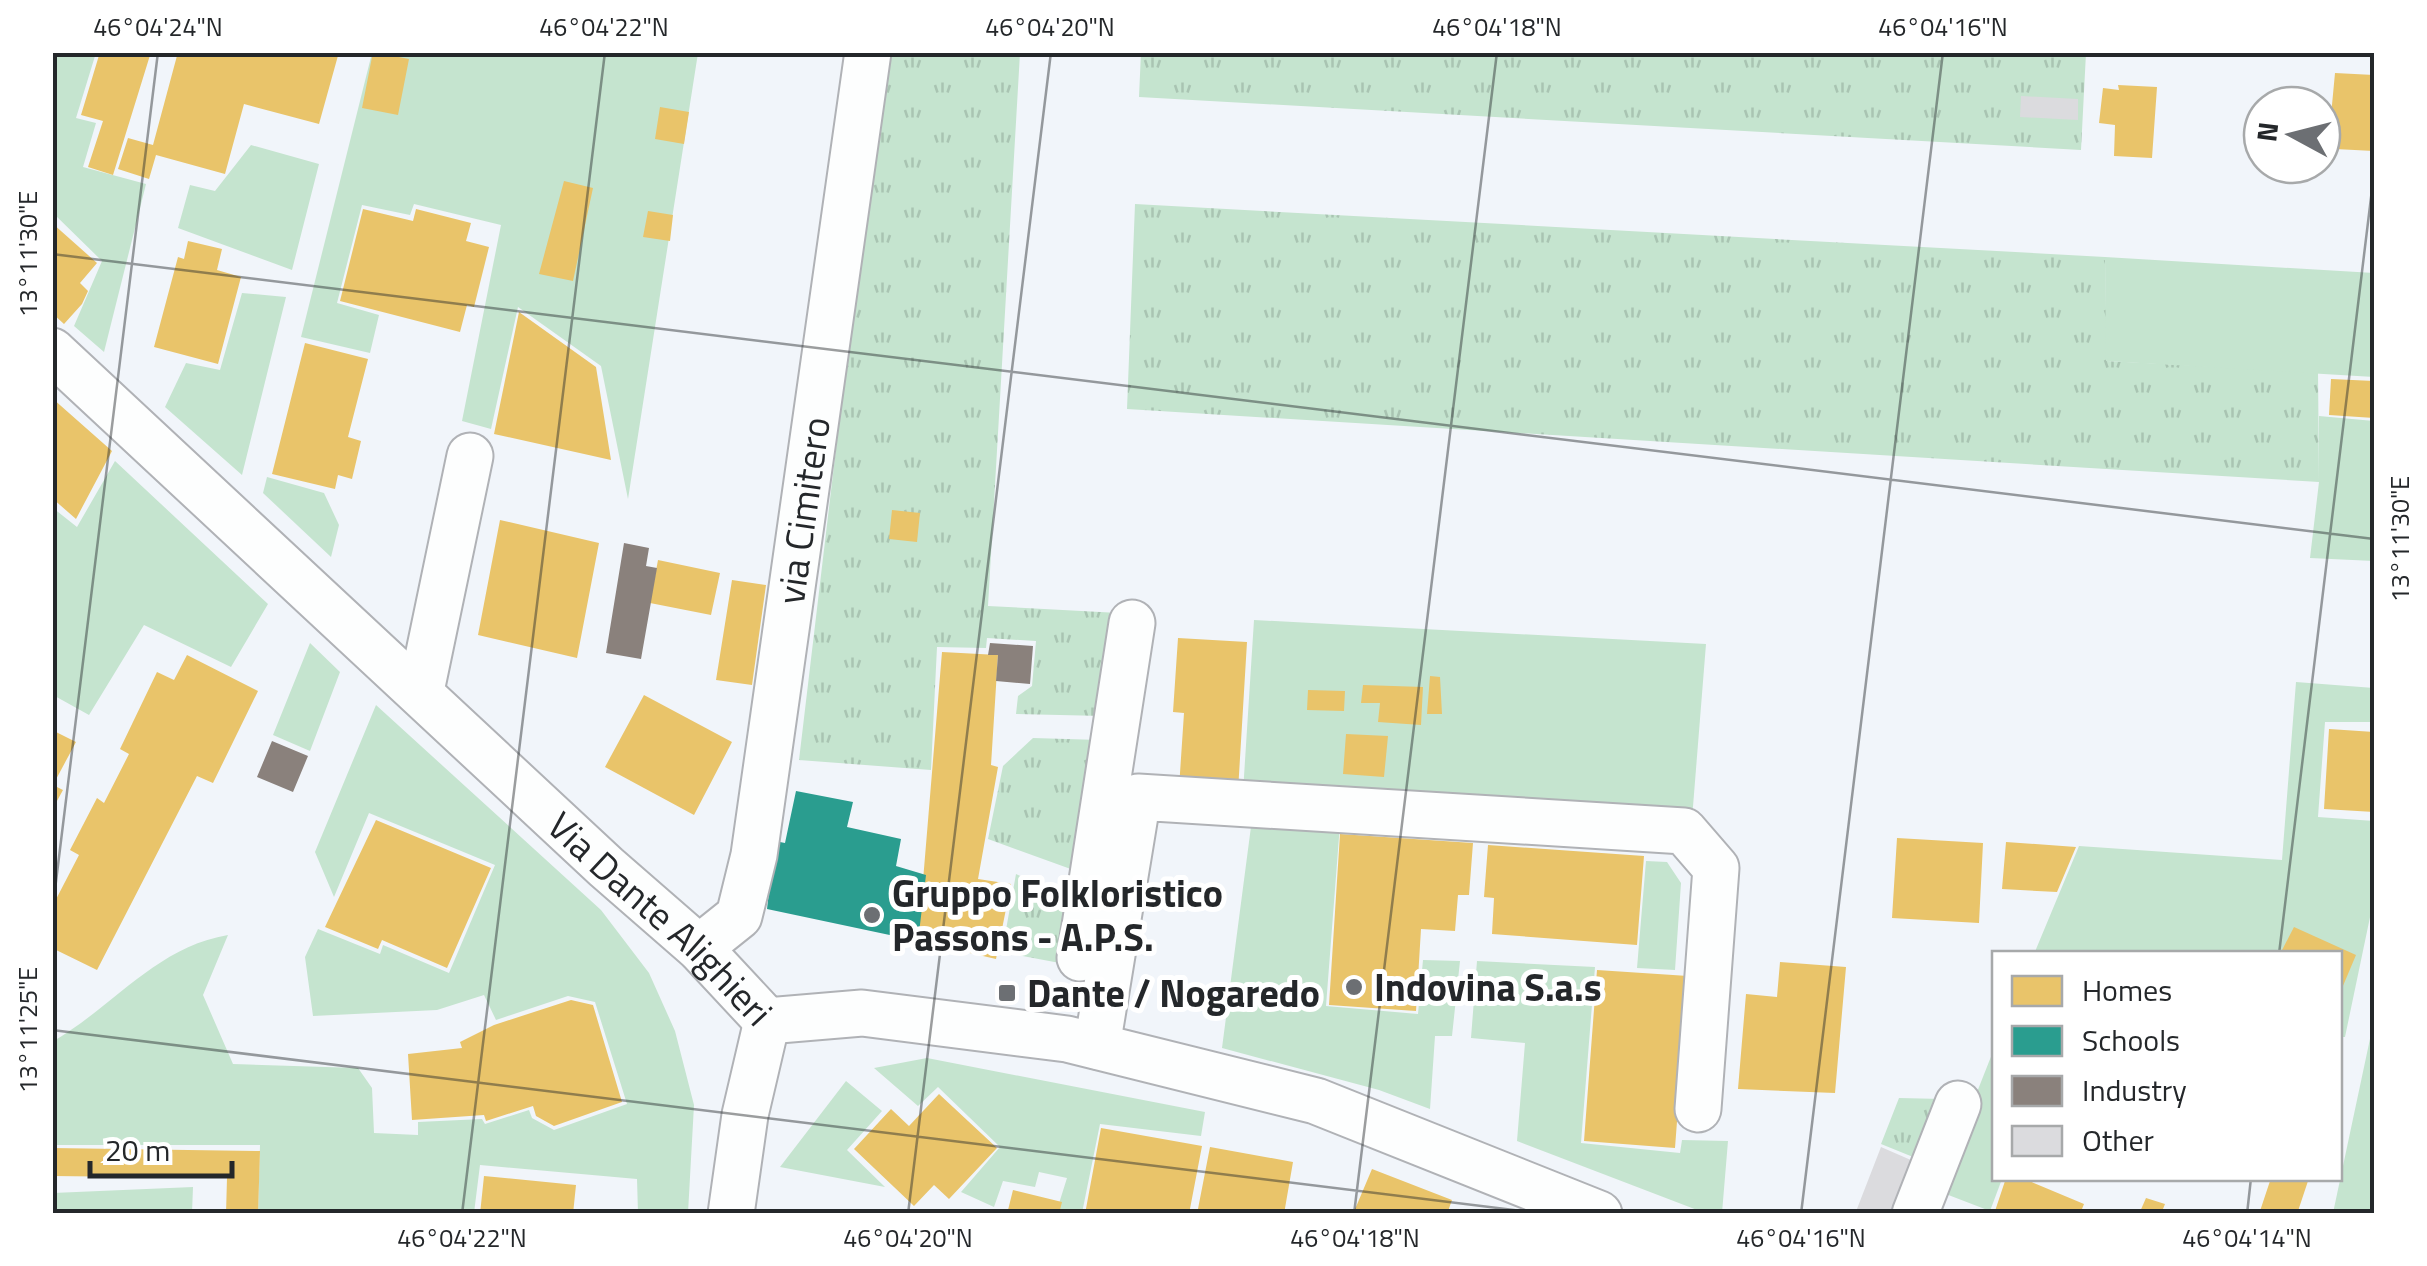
<svg xmlns="http://www.w3.org/2000/svg" width="2427" height="1266" viewBox="0 0 2427 1266" font-family="'Titillium Web',sans-serif">
<style>
.grass{fill:url(#grass-tufts)}
.garden{fill:#c5e4cf}
.homes{fill:#e9c46a}
.schools{fill:#2a9d8f}
.industry{fill:#8a817c}
.building{fill:#dbdbde}
.lines{fill:none;stroke-linecap:round;stroke-linejoin:round}
.minor-casing{stroke:#b0b2b6;stroke-width:49}
.minor{stroke:#fdfefe;stroke-width:45}
.ticks{fill:none;stroke:#24272a;stroke-width:2.5;stroke-opacity:0.45}
.poi-dot{fill:#6c6f73;stroke:#fff;stroke-width:4}
.labels{text-anchor:middle;dominant-baseline:central;stroke-width:10;stroke-linejoin:round;paint-order:stroke}
.street-label{font-size:38px;fill:#24272a;stroke:#fff}
.poi-label{font-size:38px;font-weight:bold;fill:#24272a;stroke:#fff;text-anchor:start}
.neatline{fill:none;stroke:#24272a;stroke-width:4}
.ticks-label{font-size:25px;text-anchor:middle;fill:#24272a}
</style>
<defs>
<pattern id="grass-tufts" width="24" height="20" patternUnits="userSpaceOnUse" patternTransform="scale(2.5)"><rect width="24" height="20" fill="#c5e4cf"/><path d="M3 7l-1-3M5 7V3M7 7l1-3M15 17l-1-3M17 17v-4M19 17l1-3" fill="none" stroke="#a9c4b2"/></pattern>
</defs>
<rect width="100%" height="100%" fill="#f1f5fa"/>
<path class="grass" d="M1141 52 2086 53 2081 150 1139 97Z
M891 53H1020L988 606 1119 613 1103 716 1016 714 1018 696 1032 686 1036 641 987 638 986 648 937 647 931 770 799 760 843 390Z
M1135 204 2105 257 2107 361 2318 372 2319 482 1127 409Z
M1033 738 1100 740 1079 872 988 839 1003 766Z
M1016 874 1074 901 1065 964 1002 952Z
M1899 1098 1943 1099 1918 1159 1881 1144Z"/>
<path class="garden" d="M52 53 95 56 76 118 96 123 83 167 146 184 104 352 74 326 102 261 53 213Z
M372 53H698L628 499 601 366 518 307 491 429 462 421 501 225 414 204 410 215 362 205 337 303 379 315 370 353 301 337Z
M251 145 319 164 292 270 178 228 190 185 215 191Z
M2105 257 2374 273V377L2106 361Z
M242 293 286 297 242 475 165 407 186 363 220 370Z
M2319 416 2374 421V561L2310 558 2319 482Z
M115 461 268 604 231 667 144 625 89 715 53 695V508L77 527Z
M267 477 324 493 339 525 331 557 263 493Z
M1254 620 1706 644 1692 819 1243 792Z
M310 643 340 672 310 751 273 735Z
M2296 682 2374 688V722H2325L2318 817 2374 821V898L2345 1037H2340V954H2034L2079 846 2282 860Z
M376 705 601 910 649 973 675 1031 694 1105 688 1213H638L637 1179 480 1165 474 1213H258L260 1145H53L52 1042C113 1007 156 947 228 935L203 995 233 1064 358 1068 372 1088 374 1133 418 1135V1122L482 1119 485 1124 529 1110 532 1118 554 1130 627 1104 595 1002 568 996 496 1020 484 995 437 1010 313 1016 305 957 318 929 380 954 383 945 449 973 495 865 369 813 334 897 315 852Z
M1252 819 1340 824 1326 1006 1418 1014 1423 960 1460 961 1452 1036H1435L1430 1109 1379 1090 1222 1048Z
M1646 861 1667 862 1681 883 1675 970 1637 968Z
M1477 961 1595 967 1581 1143 1680 1153 1682 1140 1728 1141 1722 1213H1705L1517 1141 1525 1043 1471 1038Z
M2374 1020V1213H2333Z
M1994 1049V1178L2002 1179 1990 1211 1938 1191Z
M927 1058 1205 1112 1201 1136 1100 1124 1082 1213H1056L1067 1178 1039 1172 1035 1187 1003 1181 994 1207 961 1192 1000 1147 938 1087 918 1106 874 1068Z
M846 1081 882 1111 847 1150 885 1187 780 1167Z
M193 1187 192 1213H53V1193Z"/>
<path class="homes" d="M100 52H151L113 175 88 167 103 121 81 115Z
M178 52H339L319 124 244 104 225 174 156 155 149 179 118 169 128 138 153 145Z
M373 52 409 59 398 115 362 108Z
M2335 73 2374 75V151L2335 149 2337 127 2330 126Z
M2118 85 2157 87 2152 158 2114 156 2115 125 2099 123 2103 88 2119 90Z
M660 107 689 112 684 144 655 139Z
M564 181 593 188 573 281 539 274Z
M363 209 413 221 416 209 471 223 466 241 489 247 474 307 467 305 460 332 340 301Z
M648 211 673 215 670 241 643 237Z
M52 223 97 263 80 283 88 291 82 304 64 324 52 313Z
M188 241 222 249 217 270 241 277 218 364 154 347 178 257 184 259Z
M519 312 596 367 611 460 494 434Z
M305 343 368 359 348 437 361 441 352 479 338 475 335 489 272 474Z
M2331 379 2374 381V418L2329 415Z
M52 398 112 451 76 519 52 498Z
M892 510 920 513 917 542 889 539Z
M500 520 599 543 577 658 478 635Z
M658 560 720 573 711 615 650 603Z
M732 580 766 585 752 685 716 680Z
M1178 638 1247 642 1238 791 1179 788 1184 713 1173 712Z
M942 652 998 655 991 765 998 767 978 879 1011 884 996 959 918 941Z
M187 655 258 691 213 783 197 776 97 970 52 948V907L79 855 70 850 97 798 104 803 129 754 120 749 157 672 174 680Z
M1430 676 1440 677 1442 714H1427Z
M1363 685 1423 687 1421 725 1378 722 1380 703H1361Z
M1308 690 1345 691 1344 711 1307 710Z
M644 695 732 742 694 815 605 767Z
M2329 729 2374 732V812L2324 809Z
M52 730 76 742 53 785 63 790 52 810Z
M1346 734 1388 736 1384 777 1343 774Z
M376 820 491 868 447 968 382 940 378 949 325 927Z
M1340 834 1473 843 1469 895H1458L1455 931 1421 929 1416 1011 1329 1005Z
M1897 838 1983 843 1979 923 1892 918Z
M2006 842 2076 847 2057 892 2002 889Z
M1488 845 1644 856 1637 945 1492 934 1494 898 1484 897Z
M2294 927 2356 955 2340 993V954H2280Z
M1780 962 1846 967 1835 1093 1738 1089 1746 994 1777 997Z
M1597 970 1688 976 1675 1148 1584 1141Z
M571 1000 593 1005 622 1102 554 1126 536 1116 533 1106 486 1121 484 1115 412 1120 408 1054 462 1048 460 1042 494 1025Z
M939 1094 997 1148 949 1199 934 1185 914 1206 854 1149 891 1109 909 1126Z
M1101 1128 1202 1146 1189 1214H1085Z
M1210 1147 1293 1162 1284 1214 1243 1209 1242 1214H1197Z
M52 1148 260 1151 258 1214H226L227 1178 52 1176Z
M1372 1169 1452 1200 1447 1214H1353Z
M484 1176 576 1185 573 1214H480Z
M2006 1178H2022L2084 1204 2080 1214H1994Z
M2271 1178H2309L2297 1214H2259Z
M1013 1190 1062 1202 1059 1214H1007Z
M2146 1198 2165 1204 2161 1214H2139Z"/>
<path class="schools" d="M796 791 853 802 847 827 901 839 896 866 926 875 918 941 767 909 775 841 785 843Z"/>
<path class="industry" d="M624 543 649 548 646 566 657 568 641 659 606 653Z
M990 643 1033 646 1030 684 996 681 998 655H988Z
M272 741 308 756 293 792 257 777Z"/>
<path class="building" d="M2021 96 2078 99V120L2020 117Z
M1881 1147 1920 1164 1901 1214H1855Z"/>
<g class="lines">
<g class="minor-casing">
<g id="minor">
<path id="s1" d="M52 351 606 867 699 948 767 1021"/>
<path d="M421 691 470 456"/>
<path id="s2" d="M699 948 739 916 754 855 868 52"/>
<path d="M1080 958 1132 623"/>
<path d="M767 1021 862 1013 1067 1039 1316 1101 1599 1214"/>
<path d="M1097 1046 1138 797 1684 831 1716 868 1698 1109"/>
<path d="M731 1214 745 1115 767 1021"/>
<path d="M1915 1214 1958 1104"/>
</g>
</g>
<use href="#minor" class="minor"/>
</g>
<path class="ticks" d="M52 254 2374 539M52 914 158 52M2279 954 2374 173M52 1030 1546 1214M462 1214 605 52M908 1214 1051 52M1354 1214 1497 52M1801 1214 1943 52M2247 1214 2251 1178"/>
<g class="poi-dot">
<circle cx="872" cy="915" r="10"/>
<circle cx="1354" cy="987" r="10"/>
<rect x="997" y="983" width="20" height="20" rx="5"/>
</g>
<g class="labels">
<g class="street-label">
<text stroke="none"><textPath href="#s2" startOffset="462">via Cimitero</textPath></text>
<text stroke="none"><textPath href="#s1" startOffset="832">Via Dante Alighieri</textPath></text>
</g>
<g class="poi-label">
<text x="892" y="893">Gruppo Folkloristico<tspan x="892" dy="44">Passons - A.P.S.</tspan></text>
<text x="1374" y="987">Indovina S.a.s</text>
<text x="1027" y="993">Dante / Nogaredo</text>
</g>
</g>
<rect width="2427" height="1266" fill="none" stroke="#ffffff" stroke-width="110"/>
<rect x="1992" y="951" width="350" height="230" fill="#ffffff" stroke="#a7a9aa" stroke-width="2.5"/>
<rect x="2012" y="976" width="50" height="30" fill="#e9c46a" stroke="#a7a9aa" stroke-width="2.5"/>
<text x="2082" y="1001" font-size="30" fill="#24272a">Homes</text>
<rect x="2012" y="1026" width="50" height="30" fill="#2a9d8f" stroke="#a7a9aa" stroke-width="2.5"/>
<text x="2082" y="1051" font-size="30" fill="#24272a">Schools</text>
<rect x="2012" y="1076" width="50" height="30" fill="#8a817c" stroke="#a7a9aa" stroke-width="2.5"/>
<text x="2082" y="1101" font-size="30" fill="#24272a">Industry</text>
<rect x="2012" y="1126" width="50" height="30" fill="#dbdbde" stroke="#a7a9aa" stroke-width="2.5"/>
<text x="2082" y="1151" font-size="30" fill="#24272a">Other</text>
<g transform="translate(2292 135) rotate(277)"><circle r="48" fill="#ffffff" stroke="#a7a9aa" stroke-width="2.5"/>
<path d="M0-8L18 38L0 25L-18 38Z" fill="#6c6f73"/>
<text y="-15" font-size="28" font-weight="bold" text-anchor="middle" fill="#24272a">N</text>
</g>
<path d="M90 1161v15h142v-15" fill="none" stroke="#24272a" stroke-width="5"/>
<text x="105" y="1161" font-size="30" fill="#24272a" stroke="#ffffff" stroke-width="8" paint-order="stroke">20 m</text>
<rect x="55" y="55" width="2317" height="1156" class="neatline"/>
<g class="ticks-label">
<text x="158" y="36">46°04'24"N</text>
<text x="604" y="36">46°04'22"N</text>
<text x="1050" y="36">46°04'20"N</text>
<text x="1497" y="36">46°04'18"N</text>
<text x="1943" y="36">46°04'16"N</text>
<text transform="translate(28 254) rotate(-90)" y="9">13°11'30"E</text>
<text transform="translate(2400 539) rotate(-90)" y="9">13°11'30"E</text>
<text transform="translate(28 1030) rotate(-90)" y="9">13°11'25"E</text>
<text x="462" y="1247">46°04'22"N</text>
<text x="908" y="1247">46°04'20"N</text>
<text x="1355" y="1247">46°04'18"N</text>
<text x="1801" y="1247">46°04'16"N</text>
<text x="2247" y="1247">46°04'14"N</text>
</g>
</svg>
